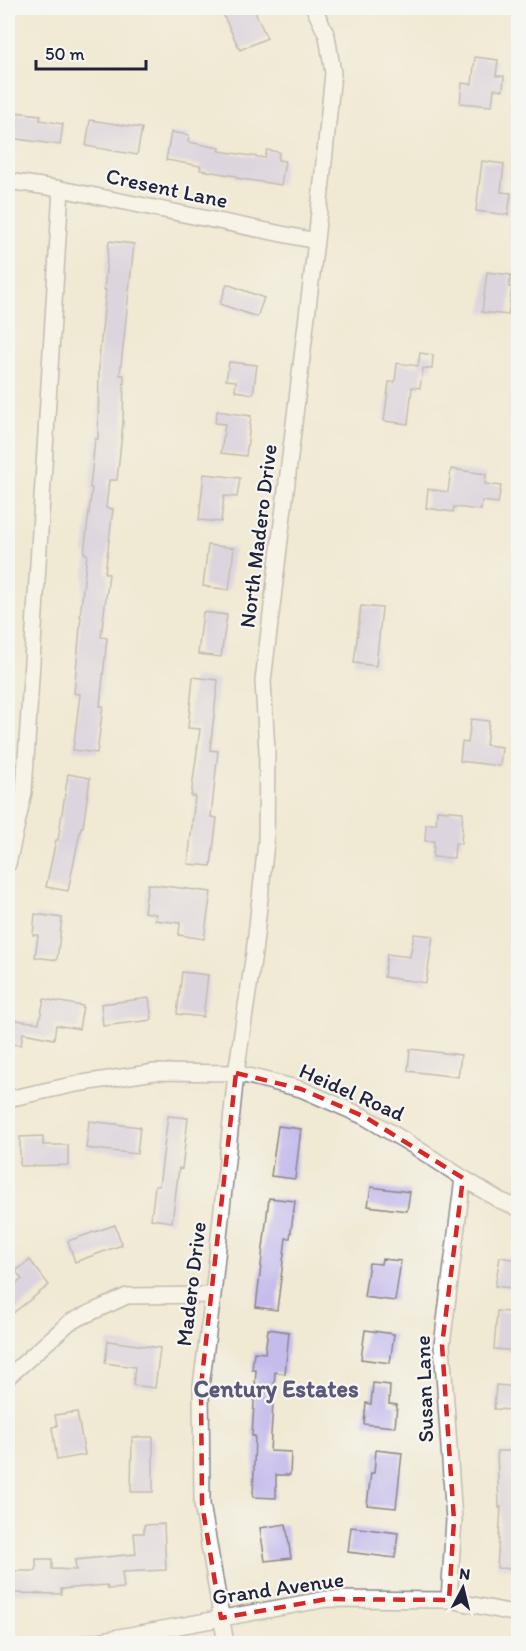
<svg xmlns="http://www.w3.org/2000/svg" width="526" height="1651" viewBox="0 0 526 1651" font-family="Itim,sans-serif">
<style>
.building{fill:#c5bcec}
.lines{fill:none;stroke-linecap:round;stroke-linejoin:round}
.minor-casing{stroke:#898687;stroke-width:18}
.minor{stroke:#fff;stroke-width:15}
.marked{fill:none;stroke:#d62828;stroke-width:4.5;stroke-dasharray:12 8;stroke-linejoin:round}
.labels{text-anchor:middle;dominant-baseline:central;stroke-width:4.5;stroke-linejoin:round;paint-order:stroke}
.street-label{font-size:22px;fill:#22223b;stroke:#f6f6f2}
.neighbourhood-label{font-size:24px;font-weight:bold;fill:#5b5879;stroke:#f6f6f2}
</style>
<rect width="100%" height="100%" fill="#f6f6f2"/>
<filter id="ink" filterUnits="userSpaceOnUse"><feTurbulence type="fractalNoise" baseFrequency=".0167" numOctaves="2"/><feDisplacementMap in="SourceGraphic" scale="12" xChannelSelector="R" yChannelSelector="G"/><feConvolveMatrix kernelMatrix="1 2 1 2 8 2 1 2 1" color-interpolation-filters="sRGB"/></filter>
<filter id="wash" filterUnits="userSpaceOnUse"><feTurbulence type="fractalNoise" baseFrequency=".008" numOctaves="4" result="noise"/><feDisplacementMap in="SourceGraphic" scale="24" xChannelSelector="R" yChannelSelector="G"/><feGaussianBlur stdDeviation="1.35" result="paint"/><feColorMatrix in="noise" values="0 0 0 0 0 0 0 0 0 0 0 0 0 0 0 0 0 1.4 0 .05"/><feComposite in="paint" operator="in"/></filter>
<g filter="url(#wash)">
<rect width="100%" height="100%" fill="#f0e9d3"/>
<g id="blocks">
<path class="building" d="M220 8H253L267 38 240 50Z
M475 57 498 60 496 76H504L503 90 494 89 492 106 460 103 462 83 472 84Z
M14 112 41 115 40 120 63 124 60 145 10 138Z
M90 120 142 128 137 155 86 146Z
M171 132 189 135 188 142 220 148 219 151 265 158 267 150 279 152 278 160 285 161 281 185 236 178V176L200 170 201 166 166 160Z
M482 161 504 164 501 192 511 193 508 215 476 211Z
M109 241 134 244 120 375H124L123 423 117 480H109L106 508 113 509 105 573 109 574 101 637 107 638 100 706H103L97 753 73 750 80 694 74 693 81 616H80L87 554 84 553 92 488H90L95 439H98L99 359 106 290H104Z
M487 272 511 275 509 287H512L508 315 482 312Z
M227 284 264 298 257 317 220 304Z
M420 353 433 355 432 369 423 368 420 388 412 387 408 424 384 421 389 382H395L397 363 418 366Z
M229 362 257 365 253 394 235 391 236 381 226 380Z
M217 411 251 416 246 456 221 453 225 424 215 423Z
M451 469 486 474 485 484 501 486 498 503 482 501 481 510 454 507 453 512 426 508 428 489 448 492Z
M204 474 240 478 237 497 224 496 221 522 199 520Z
M208 545 234 548 229 590 203 586Z
M361 606 382 608 376 666 354 663Z
M203 612 227 615 221 657 198 654Z
M193 677 218 680 210 750 218 751 211 817 217 818 211 866 188 864 195 796H191L200 729 188 728Z
M471 719 489 721 486 745 502 747 500 766 460 761 462 742 468 743Z
M68 774 90 778 83 827H81L68 891 46 887 56 840H58Z
M437 810 463 812 461 844 455 843 454 858 433 857 434 841H425L426 824H436Z
M148 884 211 892 204 939 179 935 180 923 155 920 156 914 144 912Z
M35 914 62 918 57 960 35 957 38 935H33Z
M414 934 433 936 426 983 384 977 387 954 410 957Z
M182 972 208 975 203 1017 177 1014Z
M149 998 152 1020 103 1026 101 1004Z
M44 999 83 1006 79 1029 56 1025 54 1039 23 1033 21 1045 8 1044V1019L39 1023Z
M410 1049 461 1055 458 1077 408 1071Z
M168 1116 188 1118 182 1169 179 1168 172 1222 151 1219 155 1186H159Z
M89 1121 140 1127 137 1154 86 1148Z
M278 1126 301 1129 295 1179 271 1176Z
M43 1136V1145H68V1165L20 1166V1137Z
M371 1187 410 1192 407 1211 368 1206Z
M269 1198 295 1201 290 1238H286L277 1310 256 1307Z
M115 1225 122 1245 75 1262 68 1241Z
M500 1257 519 1260V1289L495 1286Z
M382 1259 401 1261 395 1301 364 1297 369 1263 381 1264Z
M30 1260 49 1285 8 1317V1290L22 1279 16 1271Z
M497 1311 519 1313V1351L494 1349Z
M268 1329 289 1332 285 1374 275 1372 270 1451 291 1452 290 1475H276V1498L253 1497 255 1436H252L256 1370H252L254 1352 265 1353Z
M365 1330 394 1334 390 1363 361 1359Z
M108 1341 160 1348 155 1388 133 1385 135 1367 105 1363Z
M373 1383 390 1385 389 1404 397 1405 395 1427 364 1424 366 1403 371 1404Z
M496 1385 519 1387V1410L494 1409Z
M77 1412 85 1455 57 1460 52 1427 57 1426 55 1415Z
M132 1437H153V1492H131Z
M376 1450 402 1453 396 1508 367 1505 371 1473H374Z
M497 1451H519V1569L497 1568 501 1507 499 1508Z
M164 1524 166 1570 122 1572 124 1588 108 1589 107 1585 61 1589V1594L11 1593V1571H36V1559H52V1569L76 1570 75 1560 136 1554 134 1533H144V1525Z
M286 1524 291 1558 265 1561 260 1528Z
M351 1527 398 1533 395 1558 348 1552Z"/>
</g>
</g>
<g filter="url(#ink)">
<use href="#blocks" fill-opacity="0" stroke="#898687" stroke-width="1.5"/>
<g class="lines">
<g class="minor-casing">
<path id="minor" d="M8 181 61 189 316 241
M8 864 24 792 61 189
M8 1099 76 1084 155 1072 236 1073 301 1089 365 1117 412 1145 463 1178 499 1200 518 1208
M8 1377 70 1322 127 1296 213 1295
M449 1600 454 1520 442 1345 463 1178
M81 1644 327 1599 449 1600 518 1614
M226 1644 202 1504 201 1386 213 1295 236 1073 254 953 266 843 267 751 263 681 316 241 333 73 327 36 314 8"/>
</g>
<use href="#minor" class="minor"/>
</g>
</g>
<path d="M0 0H526V1651H0ZM236 1073 301 1089 365 1117 463 1178 442 1345 454 1520 449 1600 327 1599 221 1618 202 1504 201 1386Z" fill="#f0e9d3" fill-opacity=".55" fill-rule="evenodd"/>
<path class="marked" d="M236 1073 301 1089 365 1117 463 1178 442 1345 454 1520 449 1600 327 1599 221 1618 202 1504 201 1386Z"/>
<g class="labels">
<g class="street-label">
<text transform="translate(167 188) rotate(12)">Cresent Lane</text>
<text transform="translate(258 536) rotate(-83)">North Madero Drive</text>
<text transform="translate(352 1092) rotate(24)">Heidel Road</text>
<text transform="translate(191 1284) rotate(-83)">Madero Drive</text>
<text transform="translate(424 1389) rotate(-92)">Susan Lane</text>
<text transform="translate(278 1588) rotate(-8)">Grand Avenue</text>
</g>
<g class="neighbourhood-label">
<text x="276" y="1388">Century Estates</text>
</g>
</g>
<rect width="526" height="1651" fill="none" stroke="#f6f6f2" stroke-width="30"/>
<g transform="translate(463 1588) rotate(7)" stroke="#f6f6f2" stroke-width="4.5" paint-order="stroke">
<path d="M0-4.5L10 22L0 15L-10 22Z" fill="#22223b"/>
<text y="-9" font-size="16" font-weight="bold" text-anchor="middle" fill="#22223b">N</text>
</g>
<path d="M36 60v9h110v-9" fill="none" stroke="#22223b" stroke-width="3"/>
<text x="45" y="60" font-size="18" fill="#22223b" stroke="#f6f6f2" stroke-width="4.5" paint-order="stroke">50 m</text>
</svg>
